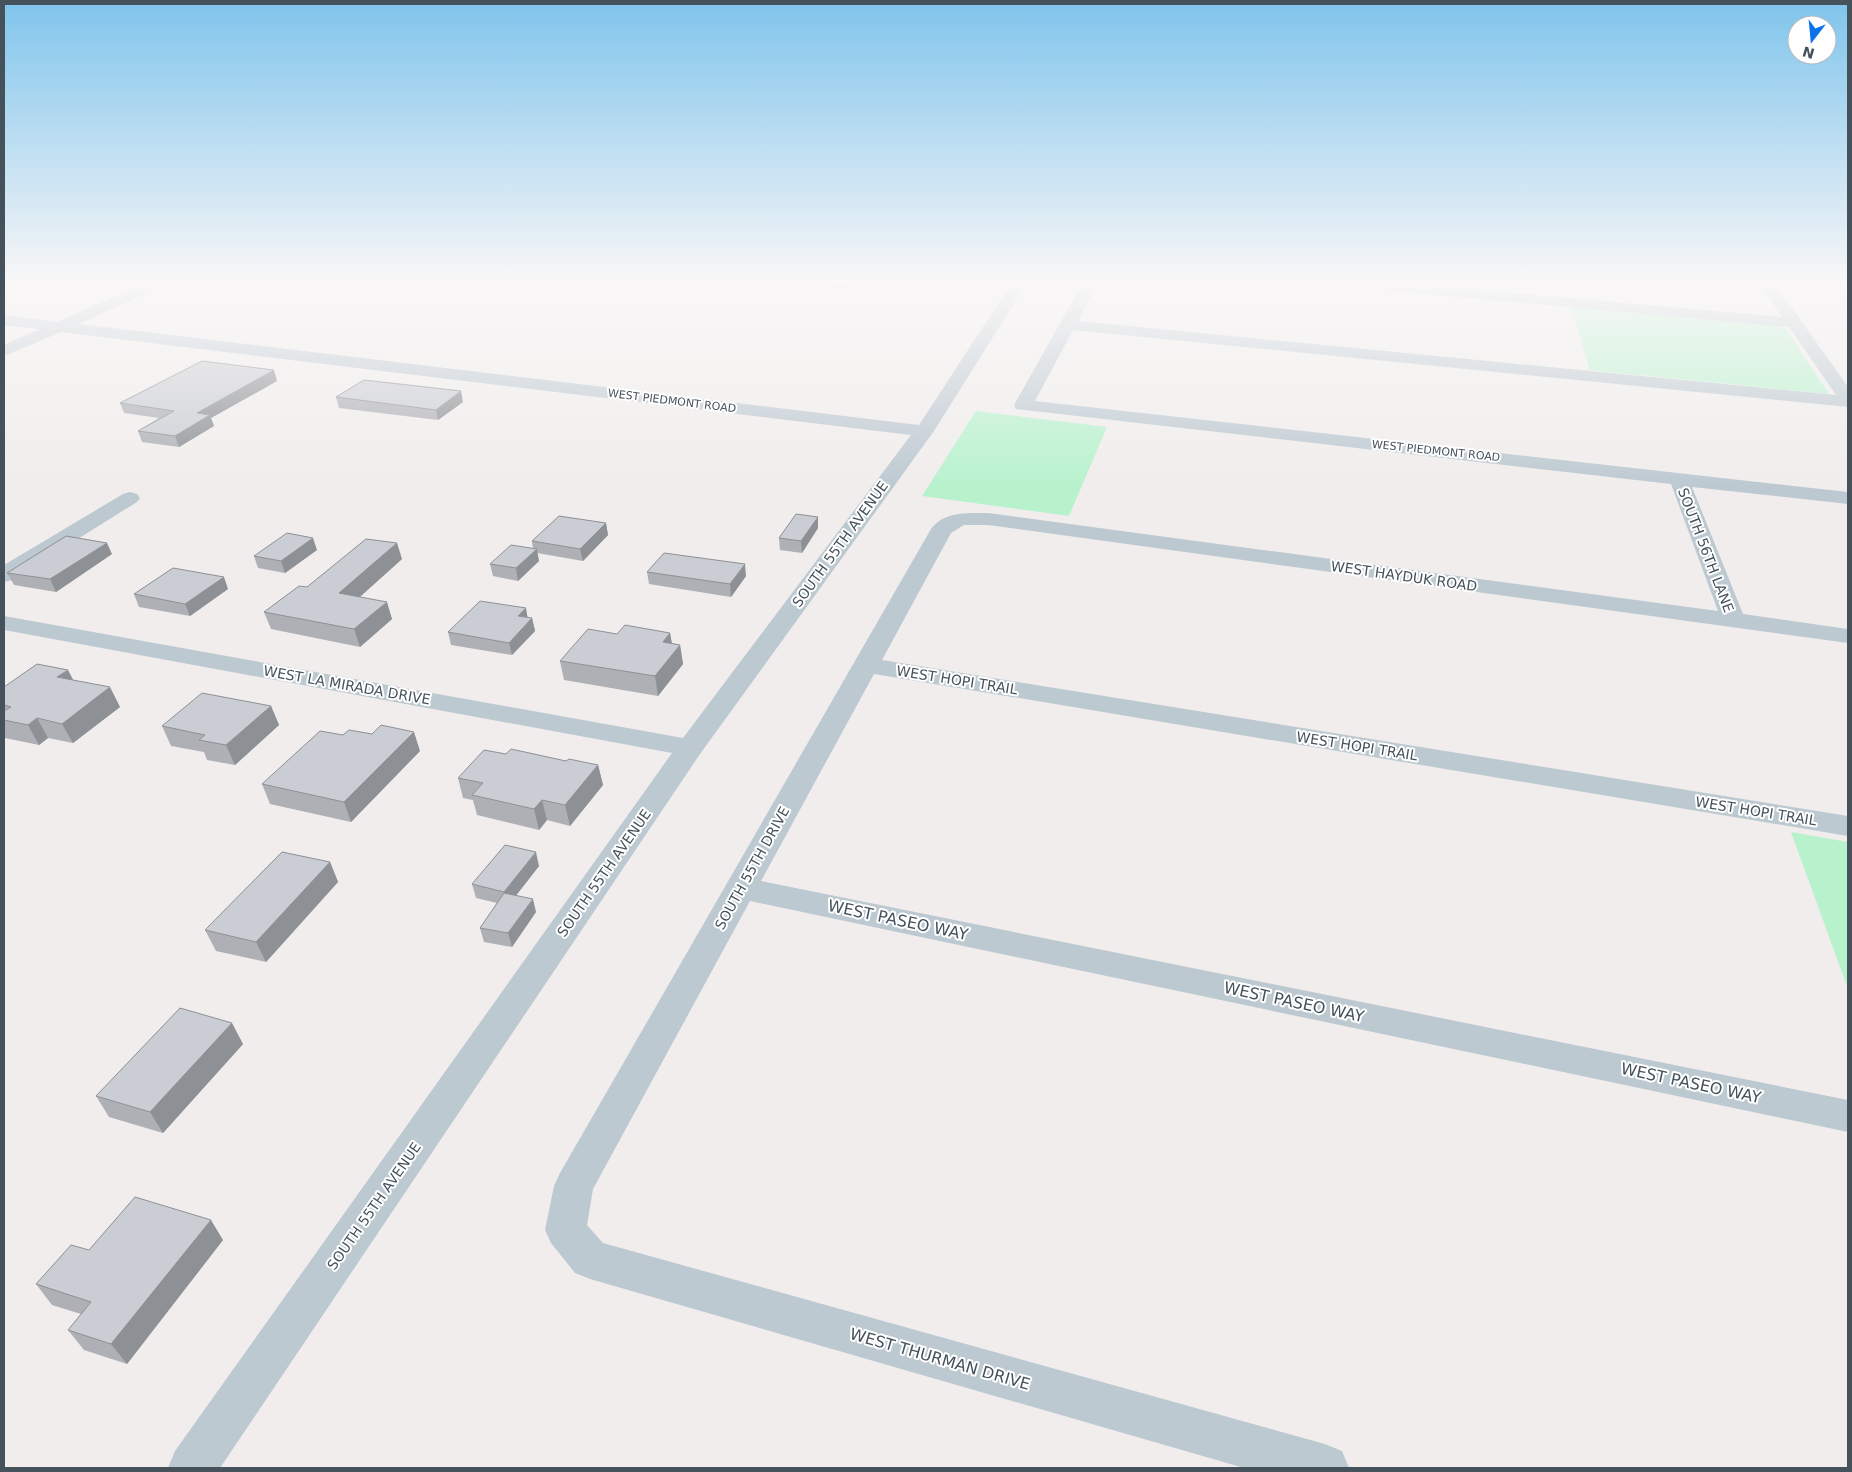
<svg xmlns="http://www.w3.org/2000/svg" width="1852" height="1472" viewBox="0 0 1852 1472" font-family="'DejaVu Sans',sans-serif">
<style>
.green{fill:#b8f2cd}
.lines{fill:none;stroke-linecap:round;stroke-linejoin:round}
.minor{fill:#bdc9d1;fill-rule:evenodd}
.wall{fill:#aeb0b5}
.shaded-wall{fill:#8d9094}
.building{fill:#cacdd3;stroke:#8d9094}
.labels{text-anchor:middle;dominant-baseline:central;stroke-width:4;stroke-linejoin:round;paint-order:stroke}
.far-street-label{font-size:11px;fill:#45525c;stroke:#fff}
.street-label{font-size:14px;fill:#45525c;stroke:#fff}
.near-street-label{font-size:16px;fill:#45525c;stroke:#fff}
</style>
<rect width="100%" height="100%" fill="#f1eded"/>
<path class="green" d="M1570 306 1784 326 1829 394 1590 370Z
M976 411 1107 427 1069 516 922 496Z
M1791 832 1848 842V989Z"/>
<g class="lines">
<path class="minor" d="M150 281H170L168 284 79 324 919 425 1013 281H1028L934 431 700 754 220 1468H168L175 1451 672 753 4 630V616L683 738 911 435 61 332 4 356V345L40 329 4 325V315L57 322Z
M1084 281H1099L1078 321 1836 395 1789 327 1326 285 1321 284 1319 281H1378L1782 317 1758 281H1773L1848 387V407L1073 330 1035 401 1848 492V504L1692 487 1743 614 1848 629V643L988 525H964L951 533 882 660 1848 816V836L874 674 761 881 1848 1100V1132L750 901 593 1189 587 1225 603 1243 1325 1444 1342 1451 1349 1468H1244L590 1279 575 1273 551 1243 545 1230 554 1186 560 1173 931 529C944 511 968 513 988 513L1718 611 1671 484 1016 409 1014 405Z
M130 492 137 494 140 498 137 502 12 580 4 582V565L123 494Z"/>
</g>
<path class="wall" d="M820 281H858L849 290 820 287Z
M933 281H980L977 285Z
M277 381 211 418 214 426 179 447 142 442 138 431 159 418 124 413 120 403Z
M336 397 463 402 438 420 339 408Z
M818 517V528L802 553 780 550 779 538Z
M606 523 608 535 583 561 537 553 539 561 518 581 493 576 490 564 533 549 532 541Z
M317 550 285 573 258 568 254 556Z
M112 554 56 592 14 585 7 573Z
M402 559 360 597 392 619 360 647 271 629 264 612 307 587Z
M647 572 746 576 731 597 649 584Z
M228 589 190 616 139 607 134 594Z
M528 618H532L535 631 512 655 451 645 448 632Z
M670 633 672 643 680 645 683 664 658 696 564 680 560 661 617 634Z
M74 680 120 707 73 743 48 738 39 745 5 738 4 735V687Z
M271 706 279 725 235 765 207 760 204 752 171 746 162 726Z
M420 751 351 822 270 804 262 784Z
M506 754 598 765 603 785 570 826 547 820 539 830 477 815 473 800 463 798 458 778Z
M330 862 338 882 266 962 216 951 205 930Z
M539 866 516 895 536 912 512 947 484 942 480 928 497 903 476 898 472 884Z
M243 1044 163 1133 109 1117 96 1096Z
M223 1240 127 1364 84 1350 68 1330 81 1314 52 1305 36 1284 89 1250Z"/>
<path class="shaded-wall" d="M849 281H858L849 290Z
M274 370 277 381 211 418 214 426 179 447 175 436 197 413Z
M461 391 463 402 438 420 436 410Z
M818 517V528L802 553 801 541Z
M606 523 608 535 583 561 580 549Z
M313 538 317 550 285 573 281 561Z
M107 543 112 554 56 592 50 579Z
M397 543 402 559 345 610 339 593Z
M537 549 539 561 518 581 516 568Z
M745 564 746 576 731 597 730 584Z
M224 577 228 589 190 616 185 604Z
M387 602 392 619 360 647 354 629Z
M526 608 528 620 518 616Z
M532 618 535 631 512 655 509 643Z
M670 633 673 652 663 642Z
M680 645 683 664 658 696 655 676Z
M68 670 78 689 57 677Z
M110 687 120 707 73 743 62 724Z
M271 706 279 725 235 765 226 745Z
M37 718 48 738 39 745 28 725Z
M414 732 420 751 351 822 344 802Z
M598 765 603 785 570 826 565 805Z
M542 800 547 820 539 830 534 809Z
M536 852 539 866 508 906 504 892Z
M330 862 338 882 266 962 256 942Z
M533 899 536 912 512 947 508 933Z
M232 1023 243 1044 163 1133 150 1112Z
M211 1220 223 1240 127 1364 111 1344Z"/>
<path class="building" d="M202 361 274 370 197 413 210 415 175 436 138 431 174 411 120 403Z
M364 380 461 391 436 410 336 397Z
M796 514 818 517 801 541 779 538Z
M559 516 606 523 580 549 532 541Z
M287 533 313 538 281 561 254 556Z
M66 536 107 543 50 579 7 573Z
M366 539 397 543 339 593 387 602 354 629 264 612 299 586 307 587Z
M511 545 537 549 516 568 490 564Z
M664 553 745 564 730 584 647 572Z
M173 568 224 577 185 604 134 594Z
M480 601 526 608 518 616 532 618 509 643 448 632Z
M625 625 670 633 663 642 680 645 655 676 560 661 588 629 617 634Z
M37 664 68 670 57 677 110 687 62 724 37 718 28 725 4 720V711L11 707 4 705V687Z
M202 693 271 706 226 745 199 740 205 735 162 726Z
M381 725 414 732 344 802 262 784 320 731 343 735 349 730 372 734Z
M511 749 566 761 569 759 598 765 565 805 542 800 534 809 472 795 483 783 458 778 484 750 506 754Z
M505 845 536 852 504 892 472 884Z
M282 852 330 862 256 942 205 930Z
M504 893 533 899 508 933 480 928Z
M180 1008 232 1023 150 1112 96 1096Z
M135 1197 211 1220 111 1344 68 1330 91 1302 36 1284 71 1245 89 1250Z"/>
<linearGradient id="sky" x2="0" y2="1"><stop stop-color="#7fc4ec"/><stop offset="0.58" stop-color="#f9f7f7"/><stop offset="1" stop-color="#f9f7f7" stop-opacity="0"/></linearGradient>
<rect width="1852" height="487" fill="url(#sky)"/>
<g class="labels">
<g class="far-street-label">
<text transform="translate(672 401) rotate(7)">WEST PIEDMONT ROAD</text>
<text transform="translate(1436 451) rotate(6)">WEST PIEDMONT ROAD</text>
</g>
<g class="street-label">
<text transform="translate(840 544) rotate(-54)">SOUTH 55TH AVENUE</text>
<text transform="translate(1706 550) rotate(69)">SOUTH 56TH LANE</text>
<text transform="translate(1404 576) rotate(8)">WEST HAYDUK ROAD</text>
<text transform="translate(957 680) rotate(9)">WEST HOPI TRAIL</text>
<text transform="translate(347 685) rotate(10)">WEST LA MIRADA DRIVE</text>
<text transform="translate(1357 746) rotate(9)">WEST HOPI TRAIL</text>
<text transform="translate(1756 811) rotate(9)">WEST HOPI TRAIL</text>
<text transform="translate(752 868) rotate(-61)">SOUTH 55TH DRIVE</text>
<text transform="translate(604 873) rotate(-55)">SOUTH 55TH AVENUE</text>
<text transform="translate(374 1206) rotate(-55)">SOUTH 55TH AVENUE</text>
</g>
<g class="near-street-label">
<text transform="translate(898 920) rotate(12)">WEST PASEO WAY</text>
<text transform="translate(1294 1002) rotate(12)">WEST PASEO WAY</text>
<text transform="translate(1691 1083) rotate(12)">WEST PASEO WAY</text>
<text transform="translate(940 1359) rotate(16)">WEST THURMAN DRIVE</text>
</g>
</g>
<rect width="1852" height="1472" fill="none" stroke="#45525c" stroke-width="10"/>
<g transform="translate(1812 40) rotate(196)"><circle r="24" fill="#ffffff" stroke="#b5babe"/>
<path d="M0-4L9 19L0 12L-9 19Z" fill="#0c72ec"/>
<text y="-8" font-size="14" font-weight="bold" text-anchor="middle" fill="#45525c">N</text>
</g>
</svg>
